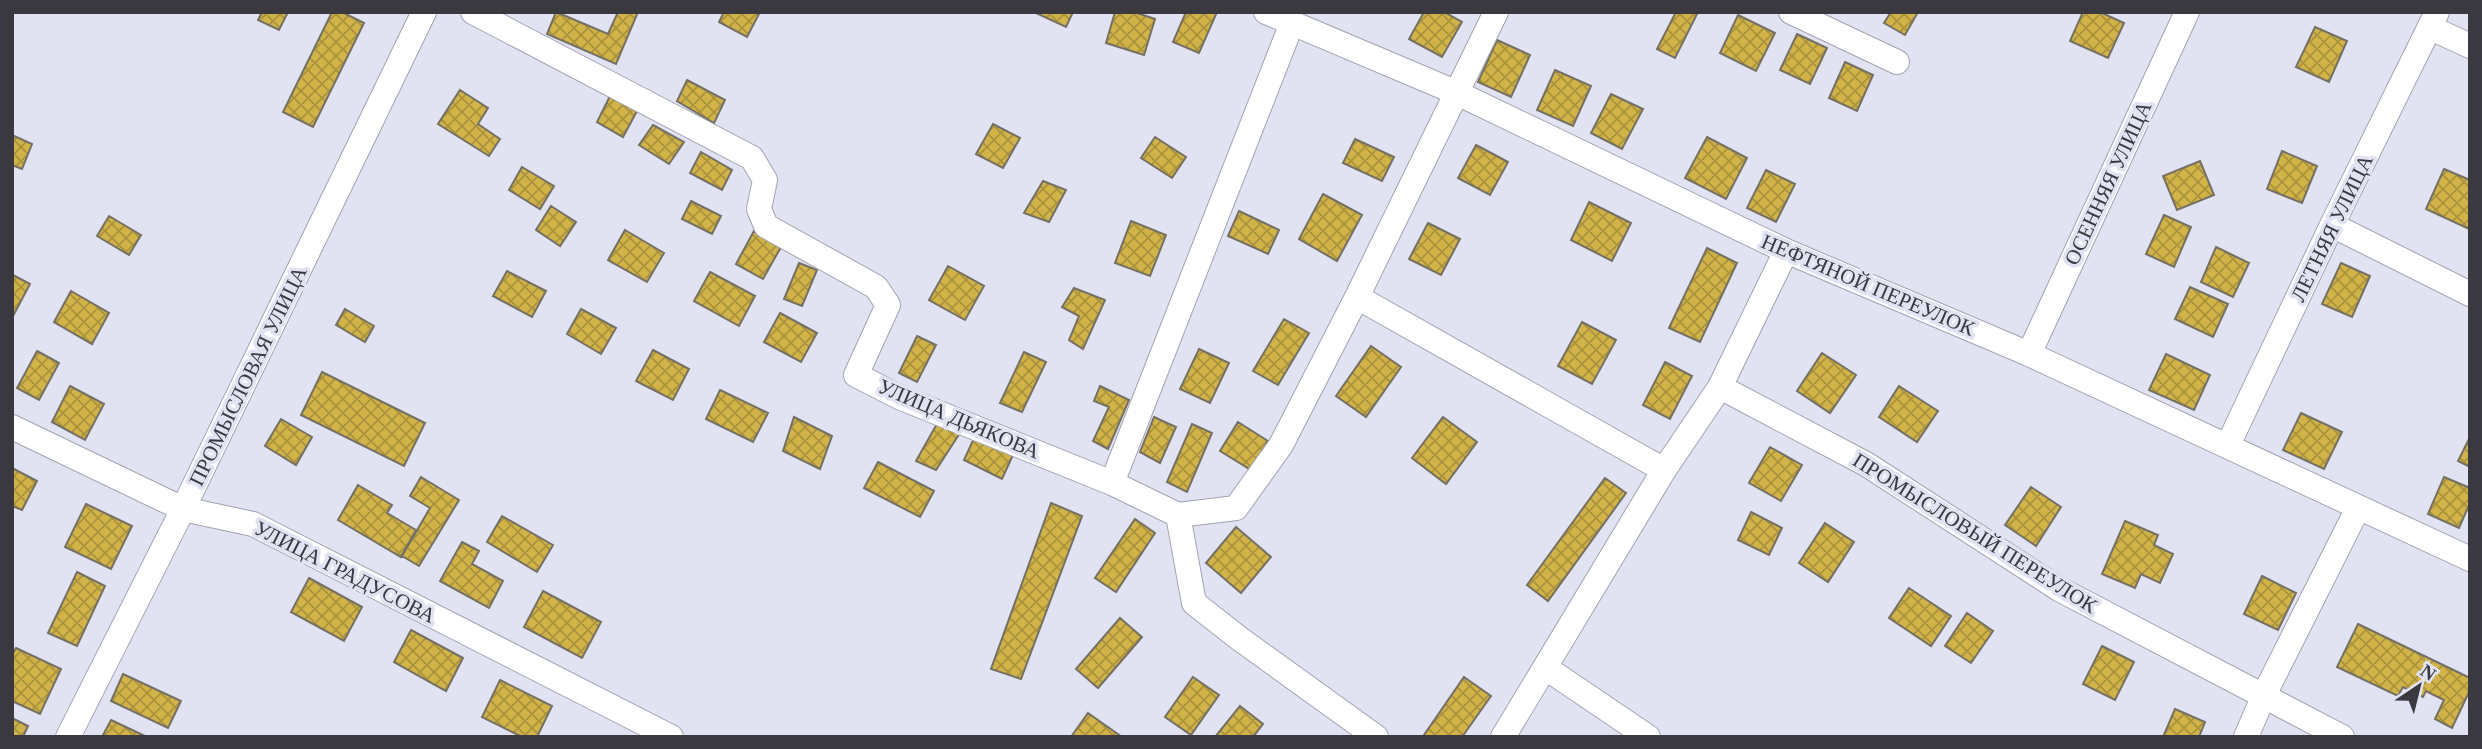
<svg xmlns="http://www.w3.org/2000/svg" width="2482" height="749" viewBox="0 0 2482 749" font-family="'Times New Roman',serif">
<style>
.building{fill:url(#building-cross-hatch);stroke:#747064;stroke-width:2}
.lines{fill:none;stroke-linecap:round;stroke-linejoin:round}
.minor-casing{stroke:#a2a3b1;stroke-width:26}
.minor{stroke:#fff;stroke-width:24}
.labels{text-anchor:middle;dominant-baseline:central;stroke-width:7;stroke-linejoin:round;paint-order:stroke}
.street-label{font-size:21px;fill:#39393f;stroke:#e2e3f2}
</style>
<defs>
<pattern id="building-cross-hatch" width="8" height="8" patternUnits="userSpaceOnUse" patternTransform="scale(1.75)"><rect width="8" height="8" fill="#d1b347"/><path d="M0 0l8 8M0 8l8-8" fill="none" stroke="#ab933d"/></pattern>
</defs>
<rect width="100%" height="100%" fill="#e2e3f2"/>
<path class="building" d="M262 12H288L279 30 258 20Z
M332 12H342L364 23 313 127 283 112Z
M556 12 608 34 618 12H638L616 64 547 34Z
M724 12H760L747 37 719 22Z
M1034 12H1073L1066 27Z
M1115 12H1134L1155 19 1144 55 1106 43Z
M1186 12H1217L1199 53 1173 42Z
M1424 12H1444L1462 22 1442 57 1409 39Z
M1676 12H1698L1675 58 1657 49Z
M1891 12H1918L1905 35 1884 23Z
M2083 12H2100L2124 23 2108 58 2070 41Z
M1738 15 1775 33 1756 71 1720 53Z
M2315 27 2347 41 2329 82 2296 67Z
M1797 34 1827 48 1810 84 1780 70Z
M1497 40 1530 55 1511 97 1478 82Z
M1845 62 1873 75 1857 111 1829 98Z
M1555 70 1591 86 1573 126 1537 110Z
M687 80 725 100 714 123 677 101Z
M460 90 488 108 478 124 500 139 489 156 438 124Z
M612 92 638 109 623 137 597 122Z
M1611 94 1643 109 1622 149 1591 133Z
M993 124 1020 138 1003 168 976 154Z
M653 125 684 142 669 164 639 145Z
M12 135 32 144 22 169 12 165Z
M1155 137 1186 157 1172 178 1141 158Z
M1707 137 1747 158 1726 199 1685 178Z
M1355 139 1394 157 1382 181 1343 163Z
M1476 145 1508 162 1490 195 1458 178Z
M2282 151 2317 166 2302 203 2267 189Z
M701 152 732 170 722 190 690 173Z
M2200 161 2214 195 2177 210 2163 176Z
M522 167 554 186 540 209 509 190Z
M2444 169 2470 180 2469 229 2426 209Z
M1766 170 1795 184 1776 222 1747 208Z
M1043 181 1066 190 1049 222 1024 213Z
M1323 194 1362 215 1337 261 1299 239Z
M691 201 721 216 712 234 682 219Z
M1589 202 1631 223 1612 261 1571 240Z
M551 206 576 222 560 246 536 230Z
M1239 211 1279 230 1268 254 1228 236Z
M2164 215 2191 227 2174 267 2146 254Z
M109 216 141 235 129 255 97 236Z
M1131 221 1166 235 1150 276 1115 263Z
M1428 223 1460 239 1441 275 1409 259Z
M625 230 664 253 647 282 608 260Z
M754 231 781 247 763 279 736 264Z
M2216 247 2249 263 2233 297 2201 282Z
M1707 248 1737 263 1700 342 1669 328Z
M799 263 817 270 802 306 784 299Z
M2341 263 2370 276 2352 317 2322 304Z
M948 266 984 286 965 320 929 300Z
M507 271 546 291 532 317 493 296Z
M710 272 755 296 739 326 694 301Z
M13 275 30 284 12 318V276Z
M2190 287 2228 304 2213 337 2175 319Z
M1074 288 1105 300 1083 349 1069 340 1079 316 1062 307Z
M71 291 109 313 92 344 54 322Z
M345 309 374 326 365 342 336 325Z
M581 309 616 328 601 354 567 334Z
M780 313 817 333 801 362 764 342Z
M1284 319 1309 333 1278 385 1253 371Z
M1582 322 1616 340 1592 384 1558 366Z
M917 336 936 345 917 382 899 373Z
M1371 346 1401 367 1366 417 1336 396Z
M1199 349 1229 363 1210 403 1180 389Z
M653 350 689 369 673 400 636 381Z
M37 351 59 363 39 400 17 388Z
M1024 352 1046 362 1022 412 1000 403Z
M1822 353 1856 375 1830 413 1797 391Z
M2166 354 2210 375 2194 410 2149 390Z
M1665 362 1692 376 1670 419 1643 405Z
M322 372 425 423 404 466 301 415Z
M70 386 104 404 85 440 52 422Z
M1100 386 1129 400 1108 449 1093 441 1109 407 1094 401Z
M1899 386 1938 411 1917 442 1879 417Z
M720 390 768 413 753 442 706 419Z
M2301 413 2342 432 2324 469 2283 450Z
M794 417 832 436 820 469 783 451Z
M1154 417 1176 427 1160 463 1140 452Z
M1443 417 1477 442 1446 484 1412 458Z
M281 419 312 437 296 465 265 446Z
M938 422 960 433 936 470 916 461Z
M1238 422 1268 441 1251 470 1220 451Z
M1192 424 1212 433 1187 492 1167 482Z
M975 436 1013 455 1002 479 964 460Z
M2470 437V467L2458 461Z
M1770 447 1802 465 1781 501 1749 483Z
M878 462 934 491 920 517 864 488Z
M12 468 37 481 22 510 12 506Z
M421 477 459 500 419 566 402 556 430 508 410 496Z
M2444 477 2470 488V503L2459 528 2428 514Z
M1605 478 1626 493 1548 601 1527 585Z
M358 485 392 505 387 513 416 530 401 557 338 520Z
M2031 487 2061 507 2036 546 2005 525Z
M1051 503 1082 516 1021 679 991 669Z
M86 504 132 526 111 569 65 547Z
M1751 512 1782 528 1769 555 1738 540Z
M502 516 553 545 537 572 487 542Z
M1135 519 1155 533 1116 592 1095 578Z
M2125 521 2158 535 2154 545 2173 554 2160 583 2141 574 2135 588 2102 574Z
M1825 523 1854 542 1828 582 1799 563Z
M1236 527 1271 557 1241 593 1206 563Z
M462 542 479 551 472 564 503 581 489 608 440 581Z
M77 572 105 586 77 646 48 633Z
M2262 576 2296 593 2278 630 2244 614Z
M309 578 362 607 344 641 291 612Z
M1909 588 1951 616 1931 646 1889 618Z
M543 591 601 622 582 658 524 627Z
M1967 613 1993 631 1971 663 1945 646Z
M1120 618 1142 637 1098 688 1076 669Z
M2358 624 2470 678V690L2452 728 2435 719 2444 700 2426 691 2423 697 2403 687 2398 696 2337 667Z
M411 630 463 658 446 691 394 662Z
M2102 646 2134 662 2115 700 2083 684Z
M16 648 61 669 40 714 12 701V655Z
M123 674 181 701 168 728 111 701Z
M1193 677 1219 695 1191 735 1165 717Z
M1464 677 1491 696 1462 737H1427L1424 735Z
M500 680 552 706 537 737H522L482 717Z
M1240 706 1263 724 1253 737H1215Z
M2175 709 2205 722 2199 737H2163Z
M1088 713 1122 737H1071Z
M12 718 28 726 23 737H12Z
M111 720 147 737H102Z"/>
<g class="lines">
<g class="minor-casing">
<path id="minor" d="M473 12 752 158 765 180 759 209 766 226 876 287 888 305 856 375 899 397 1112 483 1178 515 1194 603 1240 639 1376 737
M1266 12 1455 92 1786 251 2029 354 2470 559
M1791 12 1897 62
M2431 28 2470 46
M2332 225 2470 294
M1357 297 1664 470
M2029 354 2187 12
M1720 387 1866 464 2059 589 2342 737
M12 427 183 509 253 524 671 737
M2228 445 2332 225 2437 12
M1112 483 1292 23
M1178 515 1236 508 1281 445 1357 297 1496 12
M1546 668 1648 737
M68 737 183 509 424 12
M1503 737 1664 470 1720 387 1786 251
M2246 737 2264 695 2358 508"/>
</g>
<use href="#minor" class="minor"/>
</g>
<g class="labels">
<g class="street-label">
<text transform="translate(2108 183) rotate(-65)">ОСЕННЯЯ УЛИЦА</text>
<text transform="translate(2332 228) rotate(-64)">ЛЕТНЯЯ УЛИЦА</text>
<text transform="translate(1868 285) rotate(23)">НЕФТЯНОЙ ПЕРЕУЛОК</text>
<text transform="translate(248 376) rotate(-64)">ПРОМЫСЛОВАЯ УЛИЦА</text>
<text transform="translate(959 419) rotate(23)">УЛИЦА ДЬЯКОВА</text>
<text transform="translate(1975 533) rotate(32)">ПРОМЫСЛОВЫЙ ПЕРЕУЛОК</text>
<text transform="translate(345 572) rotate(27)">УЛИЦА ГРАДУСОВА</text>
</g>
</g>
<rect width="2482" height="749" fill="none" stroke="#39393f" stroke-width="28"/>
<g transform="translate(2419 686) rotate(35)" stroke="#e2e3f2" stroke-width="5" paint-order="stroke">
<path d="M0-5L12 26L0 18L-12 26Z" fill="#39393f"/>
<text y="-10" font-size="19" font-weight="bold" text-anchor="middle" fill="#39393f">N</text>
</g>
</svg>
